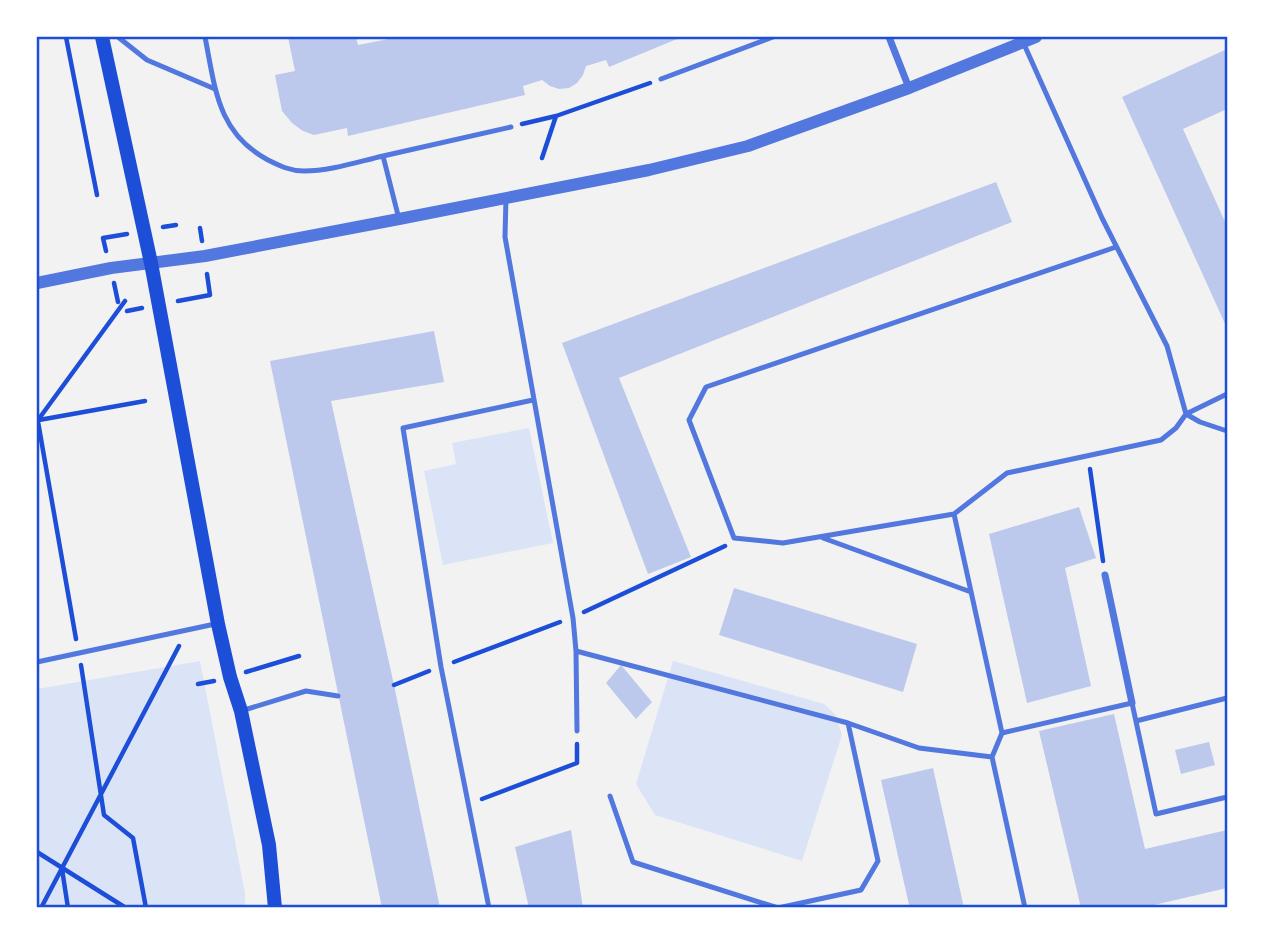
<svg xmlns="http://www.w3.org/2000/svg" width="1264" height="945" viewBox="0 0 1264 945" font-family="'Source Serif 4',serif">
<style>
.green{fill:#dbe4f7}
.building{fill:#bdc9ec}
.lines{fill:none;stroke-linecap:round;stroke-linejoin:round}
.path{stroke:#1d4ed8;stroke-width:4.5}
.service{stroke:#5277de;stroke-width:5}
.minor{stroke:#5277de;stroke-width:7}
.tertiary{stroke:#5277de;stroke-width:12}
.secondary{stroke:#1d4ed8;stroke-width:14}
.neatline{fill:none;stroke:#1d4ed8;stroke-width:2.5}
</style>
<rect width="100%" height="100%" fill="#f2f2f2"/>
<path class="green" d="M529 428 553 543 443 565 424 471 456 464 452 443Z
M200 661 245 893V908H37V689Z
M673 661 824 704 835 714 842 735 802 861 655 815 636 784Z"/>
<path class="building" d="M288 37H356L358 45 399 37H682L609 67 606 60 586 66 583 75 577 83 569 88 559 89 550 86 542 80 523 86 525 95 348 136 347 128 314 135 303 131 292 123 282 111 275 75 295 71Z
M1227 49V109L1183 129 1227 226V328L1122 97Z
M996 182 1012 222 619 378 691 557 648 574 562 343Z
M434 331 444 382 331 401 394 685 440 908H382L270 361Z
M1079 507 1096 558 1065 568 1091 686 1027 703 989 534Z
M734 588 917 644 903 692 719 635Z
M621 665 652 702 636 719 606 683Z
M1114 714 1145 849 1227 830V888L1141 908H1081L1039 731Z
M1209 742 1215 765 1181 774 1175 750Z
M933 768 964 908H900L909 905 881 780Z
M571 830 583 908H529L515 847Z"/>
<g class="lines">
<path class="path" d="M66 37 97 195
M522 124 556 116 650 83
M542 158 556 116
M163 227 176 225
M200 228 202 241
M106 251 103 238 127 234
M114 283 118 302
M178 301 210 295 207 274
M127 311 142 308
M37 416 76 639
M38 420 125 301
M39 420 145 401
M1090 469 1103 561
M584 612 725 546
M454 662 560 622
M81 665 104 815 133 838 146 908
M246 672 299 656
M198 684 214 681
M394 685 429 671
M482 799 577 763V744
M37 852 126 908
M62 869 68 908
M41 908 179 646"/>
<path class="service" d="M118 37 147 60 215 89
M205 37C215 87 217 133 268 160 280 166 290 171 304 171 330 171 357 162 383 156
M661 79 773 37
M506 198 505 237 573 618 576 651 848 723 919 748 992 757
M399 219 383 156 511 127
M1227 394 1186 414 1200 422 1227 431
M954 514 783 543 734 538 689 420 706 387 1116 247
M823 538 971 592
M576 651 577 731
M37 662 215 624
M241 711 306 691 338 696
M1136 721 1227 698
M1002 733 954 514 1007 473 1161 440 1176 428 1186 414 1167 346 1102 218 1023 42
M610 796 633 862 778 908 861 890 878 861 848 723
M489 908 441 667 403 428 533 400
M1025 908 992 757 1002 733 1132 703 1156 814 1227 797"/>
<path class="minor" d="M889 37 909 88
M1105 575 1132 703"/>
<path class="tertiary" d="M37 283 111 268 205 256 399 219 649 170 748 146 909 88 1036 37"/>
<path class="secondary" d="M102 37 151 263 218 624 230 677 241 711 269 845 275 908"/>
</g>
<rect width="1264" height="945" fill="none" stroke="#ffffff" stroke-width="77"/>
<rect x="38" y="38" width="1188" height="868" class="neatline"/>
</svg>
